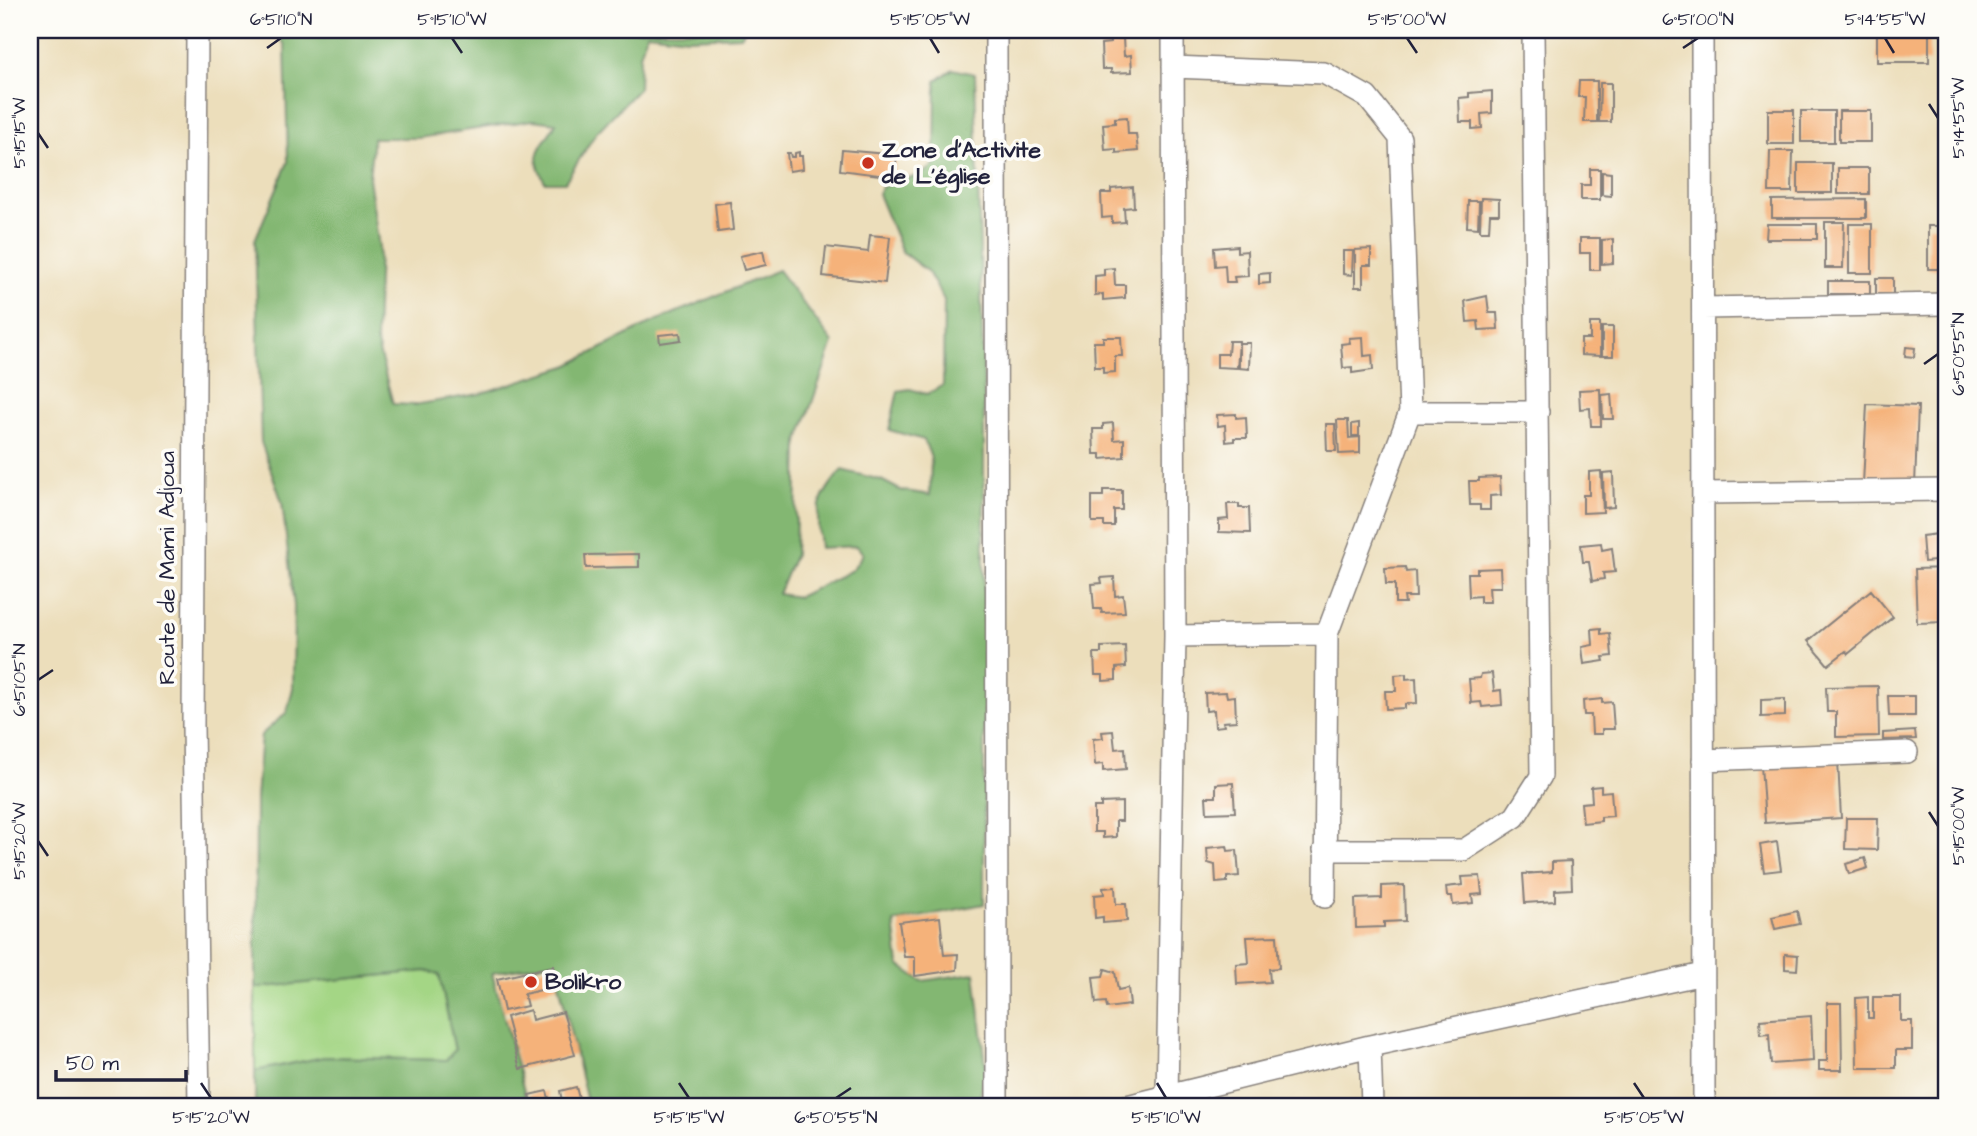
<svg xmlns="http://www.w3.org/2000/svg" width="1977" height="1136" viewBox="0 0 1977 1136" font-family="'Architects Daughter',sans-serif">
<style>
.green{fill:#a4d685;stroke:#637c60;stroke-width:2}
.forest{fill:#83b772;stroke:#526c56;stroke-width:2}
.building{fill:#f5b27a}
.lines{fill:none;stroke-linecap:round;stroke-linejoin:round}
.minor-casing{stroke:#87807b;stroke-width:24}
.minor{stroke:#fff;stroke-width:21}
.ticks{fill:none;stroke:#22223b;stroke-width:2.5}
.poi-dot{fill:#c8321e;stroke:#fdfcf7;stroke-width:2.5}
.labels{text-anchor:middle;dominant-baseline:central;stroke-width:7;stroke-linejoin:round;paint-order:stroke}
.poi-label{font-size:23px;font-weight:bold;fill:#22223b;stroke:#fdfcf7;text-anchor:start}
.street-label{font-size:23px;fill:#22223b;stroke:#fdfcf7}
.neatline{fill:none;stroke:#22223b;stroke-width:2.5}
.ticks-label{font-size:18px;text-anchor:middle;fill:#22223b}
</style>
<rect width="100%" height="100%" fill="#fdfcf7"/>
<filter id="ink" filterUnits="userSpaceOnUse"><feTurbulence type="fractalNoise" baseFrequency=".0143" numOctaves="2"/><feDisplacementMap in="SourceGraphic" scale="14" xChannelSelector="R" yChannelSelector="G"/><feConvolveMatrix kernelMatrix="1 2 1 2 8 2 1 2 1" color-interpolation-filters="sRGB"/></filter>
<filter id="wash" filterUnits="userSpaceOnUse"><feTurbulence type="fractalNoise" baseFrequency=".00686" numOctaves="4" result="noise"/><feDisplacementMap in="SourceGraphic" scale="28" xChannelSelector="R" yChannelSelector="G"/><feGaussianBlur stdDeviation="1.57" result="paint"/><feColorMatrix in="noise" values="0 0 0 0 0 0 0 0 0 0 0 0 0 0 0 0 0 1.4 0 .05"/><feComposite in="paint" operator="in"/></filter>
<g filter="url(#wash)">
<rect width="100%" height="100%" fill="#ecdebb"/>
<path class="green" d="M426 971 439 974 455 1051 446 1060 324 1057 255 1071V988Z"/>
<path class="forest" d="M273 30H745L741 36 687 38 647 33 640 55 639 88 596 133 565 182H545C528 151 542 148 556 123L533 120 419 138H373L369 178 379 247 376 340 393 404 414 405 479 394 567 366 651 323 778 270 833 343 798 443 795 554 778 594 798 597 852 570 863 554 857 546 820 548C816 509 816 500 842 470L881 480 900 490 930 495 931 458 924 440 889 430 898 391 910 389 927 394 943 385 944 300 928 272 902 252 878 194 882 187 920 175 935 165 936 81 953 69 975 74 984 397V904L894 922 899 965 922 981 975 973 986 1066 979 1103 975 1106H588L554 962 492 973 528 1106H255V1071L324 1057 446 1060 455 1050 439 974 426 971 255 988 256 798 261 735 287 712 293 688 294 606 282 502 261 442 255 240 288 162 285 45Z"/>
<g id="blocks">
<path class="building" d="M1583 30H1611V35L1582 36Z
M1877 30H1929V62H1877Z
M1123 38 1124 56 1131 55 1132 72 1111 73V69H1102L1101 44 1110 43V39Z
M1945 75H1947V128H1945Z
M1579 81H1597V122H1584L1585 97H1578Z
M1600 83H1611V122H1599Z
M1492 91V113L1481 114 1482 128 1472 129V122H1460L1459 98 1469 97V93Z
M1768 110H1794V144H1768Z
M1801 111H1834V142H1801Z
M1839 111H1871V142H1839Z
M1127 117 1128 134H1136L1138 151 1116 153V149L1105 150 1103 124 1115 123V118Z
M842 150 897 155 894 177 840 170Z
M1770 151H1793L1792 192H1769Z
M799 152V156H802L803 169 789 171 787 153H790L791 157H795V153Z
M1798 163H1832V193H1798Z
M1838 168H1869V194H1838Z
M1590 169H1600V200H1581V185H1590Z
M1602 172 1611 173V196L1602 195Z
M1133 187 1134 207 1124 208 1125 222 1112 223V217L1102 218 1101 193H1111V189Z
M1481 198 1499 199V214H1490L1489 231H1480Z
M1866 199V218H1772V200Z
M1468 201H1479L1478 228 1467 227Z
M730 202 733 230 718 232 715 204Z
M1825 222H1844L1843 268H1825Z
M1767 224H1817V239H1766Z
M1849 224H1872V273H1849Z
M1928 226H1947V269H1928Z
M870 235 890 237 885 283 823 276 826 247 868 252Z
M1580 238H1600V270H1590V253H1580Z
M1613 239V263L1602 264V240Z
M1237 246V252L1247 251 1248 276 1234 277 1235 282H1226L1225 265 1215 266 1214 248Z
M1371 249V265H1363V287H1355V250Z
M763 251 766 265 744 270 740 256Z
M1343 251H1353L1352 275 1343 274Z
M1114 268 1115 285H1125V298L1103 300V294L1095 295V276L1104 275V269Z
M1270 273V283L1259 284V274Z
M1876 278H1893V294H1876Z
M1828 281H1870V294H1828Z
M1487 296 1489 313H1497L1498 329 1479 330 1478 321 1467 322 1465 301Z
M1590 323H1600V356L1581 355V339H1590Z
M1602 327H1613V356H1602Z
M680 333 681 340 660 343 659 335Z
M1103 337H1121L1122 356H1115V372L1103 373V367H1095L1094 342H1103Z
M1363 337 1364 356 1372 355 1373 370 1352 373V367L1343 368 1341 344 1350 343 1349 338Z
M1229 341H1239L1237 368 1217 367V354H1228Z
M1239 343H1250L1249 369 1239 368Z
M1906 347 1915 348 1914 357 1905 356Z
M1600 389 1601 426H1591L1590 408 1580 409 1579 390Z
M1611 394 1613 419H1603L1602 395Z
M1867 404 1918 406 1915 485 1863 484Z
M1236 414V418L1246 417 1247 438H1234V441L1226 442 1225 425 1218 426 1217 415Z
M1337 420H1348L1349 438 1360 437V453L1339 454Z
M1113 423 1114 440 1124 439V457L1101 459V454H1094L1093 429H1103V424Z
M1359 423V436H1352V424Z
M1326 424H1335L1336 451H1327Z
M1601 471 1603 512 1583 513V495H1589V472Z
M1613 472 1614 507 1604 508 1603 473Z
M1500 477 1501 495 1490 496V510H1480V505H1470L1469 481H1479V478Z
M1103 490H1122V510H1114V526H1104V522H1092V496H1103Z
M1227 504H1239V508H1249L1250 533 1219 532V520L1228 519Z
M1947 533V560L1924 562 1922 536Z
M1601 543 1602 550 1612 548 1615 572 1603 573 1604 579 1592 581 1589 562H1583L1581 545Z
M639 554V567L586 568 585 555Z
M1405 567 1406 572 1415 571 1416 597H1404L1405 603H1395V584H1386L1385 568Z
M1500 568 1501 587H1489L1490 602H1480V596L1469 597 1468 573H1477V569Z
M1947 568V622L1917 623 1915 569Z
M1114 577 1115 596 1123 595 1125 612 1102 613 1101 609H1094L1092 584 1102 583 1101 578Z
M1871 590 1893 617 1848 654 1846 651 1828 665 1808 641Z
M1601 628V634L1610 633 1612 656 1603 657 1604 661 1584 664 1582 647 1593 645 1592 629Z
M1125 646 1126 667 1116 668V680L1103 681V675H1095L1094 653H1101V647Z
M1492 673 1494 691 1501 690 1502 705 1482 707 1481 702 1471 703 1469 679 1480 678 1481 674Z
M1406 674V679L1416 678 1417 703 1405 704V708L1386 709 1385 691H1396L1395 675Z
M1878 686 1879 736 1836 737V712H1827L1826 687Z
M1226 692 1227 697 1235 696 1236 721 1223 722 1224 726 1215 727 1214 710 1206 711 1205 693Z
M1888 696H1915V716H1889Z
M1602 699V703L1612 702 1614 729H1602V734H1592L1591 715H1584L1583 701Z
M1785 699V716L1761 717V700Z
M1113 731 1115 749 1125 748 1126 769 1103 771V764L1095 765 1093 739 1103 738 1102 732Z
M1915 731 1916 739 1883 740V733Z
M1838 761 1841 818 1765 823 1761 765Z
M1233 783 1235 812 1207 813 1206 797H1216V784Z
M1601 786V792L1611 791 1613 816 1601 817V821L1583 823 1581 803 1592 802 1591 787Z
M1122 802V821H1116V837L1103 838V832H1094V807H1101V803Z
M1846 818H1878L1877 850 1845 849Z
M1777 842 1781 870 1764 872 1760 845Z
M1227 846 1228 851 1237 850 1239 876 1227 877V882L1216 883 1215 865 1208 863 1207 848Z
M1865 858 1868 868 1849 874 1846 864Z
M1571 861 1572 889 1555 890V901L1525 903 1523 874 1552 872V862Z
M1480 876 1482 894 1472 895 1473 903 1453 905 1452 896H1447L1446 887 1463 885 1462 877Z
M1404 885 1405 921 1384 922V927L1356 928 1355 899 1382 898V886Z
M1115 887 1116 904H1126L1127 921 1103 923V917L1095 918 1094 895 1104 894 1103 888Z
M1797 911 1800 924 1775 929 1772 917Z
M940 917 944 955 958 954 957 970 915 976V957H904L899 922Z
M1277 936 1279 968 1269 969 1270 982 1237 984 1236 964 1249 963 1247 937Z
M1785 954 1798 955 1797 970 1785 969Z
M553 966 558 986 524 994 527 1006 504 1011 497 979Z
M1105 969 1115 972 1118 990 1128 988 1130 1005 1107 1008 1106 1002 1096 1003 1093 977 1103 976Z
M1868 997V1018H1873V997H1901V1021H1912V1050H1896V1068H1857L1856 998Z
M1827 1003H1841L1842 1070H1819V1061H1827Z
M530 1010 532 1020 563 1012 575 1055 520 1069 506 1017Z
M1811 1016 1813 1061 1771 1064 1769 1034 1761 1035 1760 1020Z
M576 1087 581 1106H563L560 1091Z
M547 1091 551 1106H532L529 1095Z"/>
</g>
</g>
<g filter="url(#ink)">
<use href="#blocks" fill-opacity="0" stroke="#87807b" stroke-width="2"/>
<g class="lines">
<g class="minor-casing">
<path id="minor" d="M197 30 193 726 199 1106
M996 30 997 1106
M1702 30 1704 1106
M1173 67 1324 73 1367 97 1400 138 1410 412 1327 634 1325 897
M1703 308 1947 304
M1410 412H1538
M1703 493 1947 490
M1175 636 1327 634
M1703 760 1907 752
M1324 850H1464L1515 817 1541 776 1533 30
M1370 1046 1372 1106
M1167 1097 1175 636 1173 30
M1127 1106 1370 1046 1703 974"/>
</g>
<use href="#minor" class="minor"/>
</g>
</g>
<path class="ticks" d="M452 38 462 53M930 38 939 53M1407 38 1417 53M1885 38 1894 53M267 48 281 38M1683 48 1698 38M1929 104 1938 118M38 133 48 148M1924 364 1938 354M38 680 53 670M1929 812 1938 826M38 841 48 856M201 1083 211 1098M679 1083 689 1098M1157 1083 1166 1098M1634 1083 1644 1098M836 1098 851 1088"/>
<g class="poi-dot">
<circle cx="868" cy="163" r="7"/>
<circle cx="531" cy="982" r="7"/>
</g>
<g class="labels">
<g class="poi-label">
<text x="882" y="150">Zone d'Activite<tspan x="882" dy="26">de L'église</tspan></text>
<text x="545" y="982">Bolikro</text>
</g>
<g class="street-label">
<text transform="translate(167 568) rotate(-90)">Route de Mami Adjoua</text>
</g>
</g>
<rect width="1977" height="1136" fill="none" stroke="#fdfcf7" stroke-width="77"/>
<path d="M56 1070v10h130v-10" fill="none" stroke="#22223b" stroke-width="3.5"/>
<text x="66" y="1070" font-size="21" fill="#22223b" stroke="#fdfcf7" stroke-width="5" paint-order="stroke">50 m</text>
<rect x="38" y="38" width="1900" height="1060" class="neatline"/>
<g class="ticks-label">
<text x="281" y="25">6°51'10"N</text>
<text x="452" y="25">5°15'10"W</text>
<text x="930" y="25">5°15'05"W</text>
<text x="1407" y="25">5°15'00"W</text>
<text x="1698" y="25">6°51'00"N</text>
<text x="1885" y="25">5°14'55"W</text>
<text transform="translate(1958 118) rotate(-90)" y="6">5°14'55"W</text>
<text transform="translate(19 133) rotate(-90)" y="6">5°15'15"W</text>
<text transform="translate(1958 354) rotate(-90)" y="6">6°50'55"N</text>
<text transform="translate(19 680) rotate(-90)" y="6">6°51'05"N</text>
<text transform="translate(1958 826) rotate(-90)" y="6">5°15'00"W</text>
<text transform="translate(19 841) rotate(-90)" y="6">5°15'20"W</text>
<text x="211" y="1123">5°15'20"W</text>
<text x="689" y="1123">5°15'15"W</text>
<text x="836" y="1123">6°50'55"N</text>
<text x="1166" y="1123">5°15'10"W</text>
<text x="1644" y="1123">5°15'05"W</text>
</g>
</svg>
